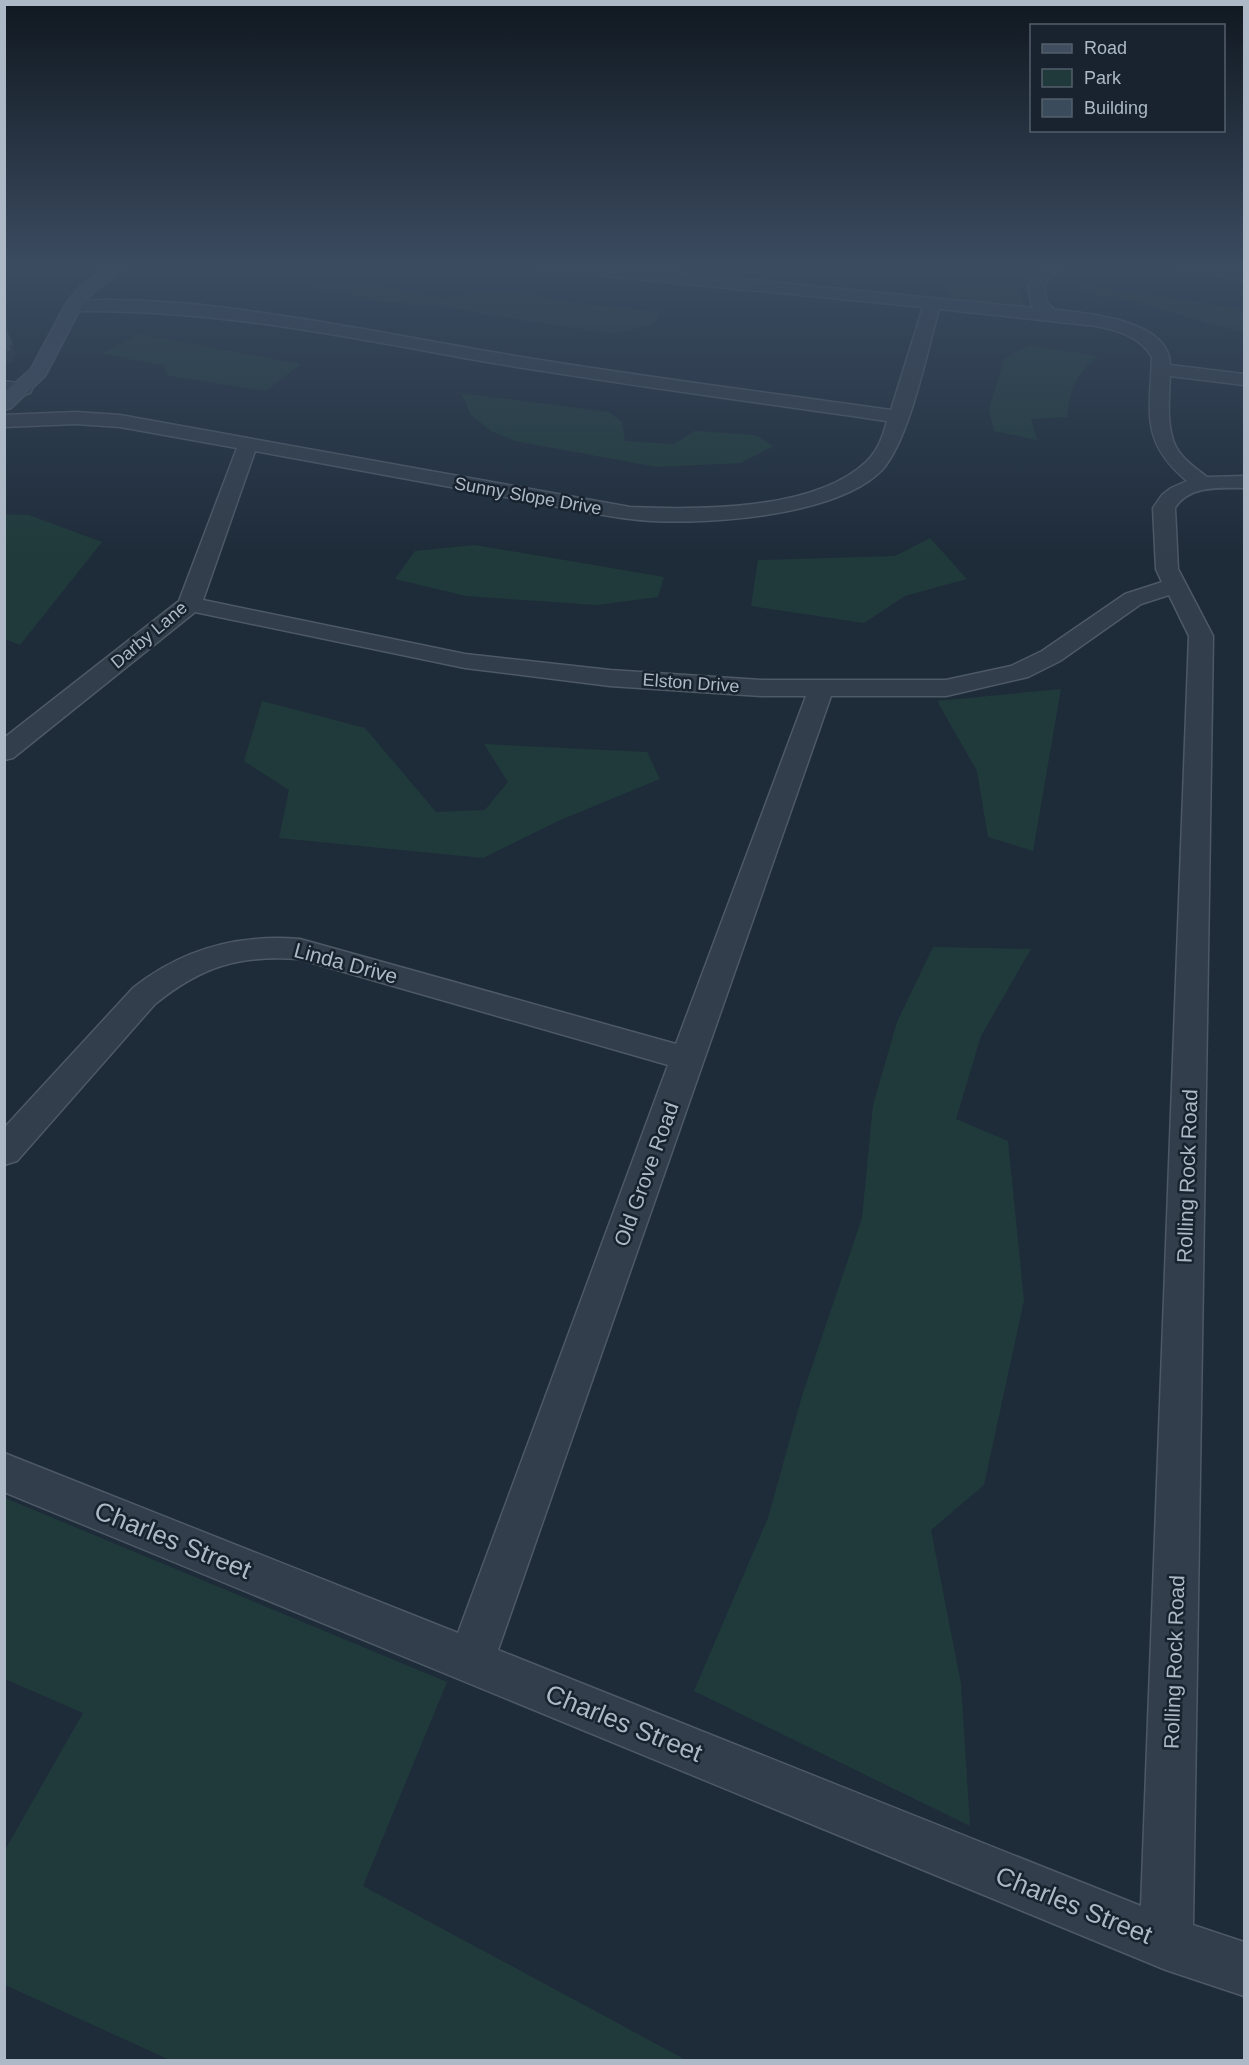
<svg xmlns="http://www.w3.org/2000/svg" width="1249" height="2065" viewBox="0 0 1249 2065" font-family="Arial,sans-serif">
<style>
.green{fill:#203a3b}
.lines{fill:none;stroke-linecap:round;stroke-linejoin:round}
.minor-casing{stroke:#4d5965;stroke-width:3}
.secondary-casing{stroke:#4d5965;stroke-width:3}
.minor{fill:#323e4b;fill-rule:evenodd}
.secondary{fill:#404d5e;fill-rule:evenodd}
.shaded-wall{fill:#293440}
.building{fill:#3a4b5b;stroke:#293440;stroke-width:1.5}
.labels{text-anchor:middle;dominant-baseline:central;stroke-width:5;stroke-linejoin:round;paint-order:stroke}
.far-street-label{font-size:18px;fill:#adb9c7;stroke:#18232f}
.street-label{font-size:21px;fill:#adb9c7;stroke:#18232f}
.near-street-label{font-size:26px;fill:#adb9c7;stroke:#18232f}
</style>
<rect width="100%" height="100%" fill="#1e2c3a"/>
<path class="green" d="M230 264H349L344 272 396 290 441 298 480 293H520L576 303 660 312 654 324 613 334 494 316 443 306 381 302 301 285 235 277Z
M901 264 1019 279 1024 309 953 302 945 285 904 276Z
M1079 285 1244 309V333L1120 298 1091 295Z
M138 334 301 364 266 391 168 376 163 365 101 354Z
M1029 345 1098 356C1075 375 1071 388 1067 417L1031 419 1037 440 994 431 989 409 1004 359Z
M461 393 609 412 622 422 625 441 674 444 695 431 755 435 773 446 741 463 657 467 515 441 491 431 471 415Z
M5 514 29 515 102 542 20 645 5 639Z
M930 538 967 579 905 596 864 623 751 606 758 560 895 556Z
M475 545 664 577 658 597 597 605 466 596 395 579 415 551Z
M1061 689 1033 851 988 837 977 771 937 701Z
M262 701 365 728 436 812 485 810 508 782 484 744 647 752 660 779 558 821 483 858 279 838 289 790 244 761Z
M933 947 1031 949 981 1036 956 1119 1008 1141 1024 1300 984 1485 931 1530 961 1684 970 1826 694 1691 768 1518 802 1396 862 1218 873 1105 897 1022Z
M5 1498 447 1682 363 1886 686 2060H170L5 1985V1850L83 1713 5 1679Z"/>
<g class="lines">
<g class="minor-casing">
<path id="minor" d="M528 264H588L1034 308 1031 303 1028 286C1040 266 1046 264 1069 264L1048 279 1044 286 1047 302 1054 310C1087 313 1170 320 1170 365L1244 374V385L1170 376C1169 398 1166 428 1176 447 1183 460 1197 469 1207 477L1244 476V488C1221 488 1189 485 1175 508L1178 569 1213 636 1193 1925 1244 1942V1996L1166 1970 4 1492V1453L458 1633 668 1065 299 959C239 955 202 966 155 1004L17 1161 4 1165V1128L133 988C182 949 237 934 300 939L676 1044 806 696H761L610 686 465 668 195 612 13 758 4 760V738L179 601 237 448 120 427 76 424 4 427V415L76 412 120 415 630 507C697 510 814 511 866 462 878 451 883 436 887 421 754 402 620 384 487 362 346 337 218 309 73 311L65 306C73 295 163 302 181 303 284 313 384 333 486 351 620 374 756 391 891 410L923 307 536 269ZM939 309 1096 326C1118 330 1140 337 1152 357 1150 413 1140 442 1187 481L1171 488 1162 495 1153 508 1156 569 1162 582 1125 594 1042 651 1011 666 946 680H761L610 670 465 654 203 600 255 451C338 466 422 482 505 497 546 504 588 514 630 519 692 527 836 518 882 470 910 439 927 351 939 309ZM1169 595 1189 636 1141 1906 498 1650 831 696H946L1028 677 1060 661 1141 604Z
M1169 264H1208L1244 270V280L1177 269Z
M4 381 30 385 32 389 30 393 23 395 4 392Z"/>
</g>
<g class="secondary-casing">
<path id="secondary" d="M112 264H131L93 292 81 307 45 376 11 408 4 410V393L31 369 67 302 81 286Z"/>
</g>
<use href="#minor" class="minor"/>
<use href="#secondary" class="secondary"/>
</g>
<path class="shaded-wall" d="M13 345 16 356 13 357 14 362 4 363V352L10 346Z"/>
<path class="building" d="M4 319 13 345 10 346 12 351 4 352Z"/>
<linearGradient id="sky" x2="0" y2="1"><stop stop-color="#101820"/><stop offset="0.48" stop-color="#3b4b60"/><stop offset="1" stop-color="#3b4b60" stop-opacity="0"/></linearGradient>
<rect width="1249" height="553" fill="url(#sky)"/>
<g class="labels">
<g class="far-street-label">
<text transform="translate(528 496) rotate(10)">Sunny Slope Drive</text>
<text transform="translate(149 635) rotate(-40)">Darby Lane</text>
<text transform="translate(691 683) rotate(4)">Elston Drive</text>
</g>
<g class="street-label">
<text transform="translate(346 963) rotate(15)">Linda Drive</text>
<text transform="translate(646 1174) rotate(-70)">Old Grove Road</text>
<text transform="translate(1187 1176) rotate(-88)">Rolling Rock Road</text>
<text transform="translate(1174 1662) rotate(-88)">Rolling Rock Road</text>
</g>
<g class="near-street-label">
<text transform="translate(173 1540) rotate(22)">Charles Street</text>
<text transform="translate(624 1723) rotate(22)">Charles Street</text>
<text transform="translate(1074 1905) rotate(22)">Charles Street</text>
</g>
</g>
<rect width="1249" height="2065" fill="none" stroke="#adb9c7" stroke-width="12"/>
<rect x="1030" y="24" width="195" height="108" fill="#18232f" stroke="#545f6c" stroke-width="1.5"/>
<rect x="1042" y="44" width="30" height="9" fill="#404d5e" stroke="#545f6c" stroke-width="1.5"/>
<text x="1084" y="54" font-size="18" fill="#adb9c7">Road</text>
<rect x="1042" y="69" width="30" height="18" fill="#203a3b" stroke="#545f6c" stroke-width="1.5"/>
<text x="1084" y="84" font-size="18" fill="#adb9c7">Park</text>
<rect x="1042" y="99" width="30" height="18" fill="#3a4b5b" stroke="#545f6c" stroke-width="1.5"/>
<text x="1084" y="114" font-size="18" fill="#adb9c7">Building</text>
</svg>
